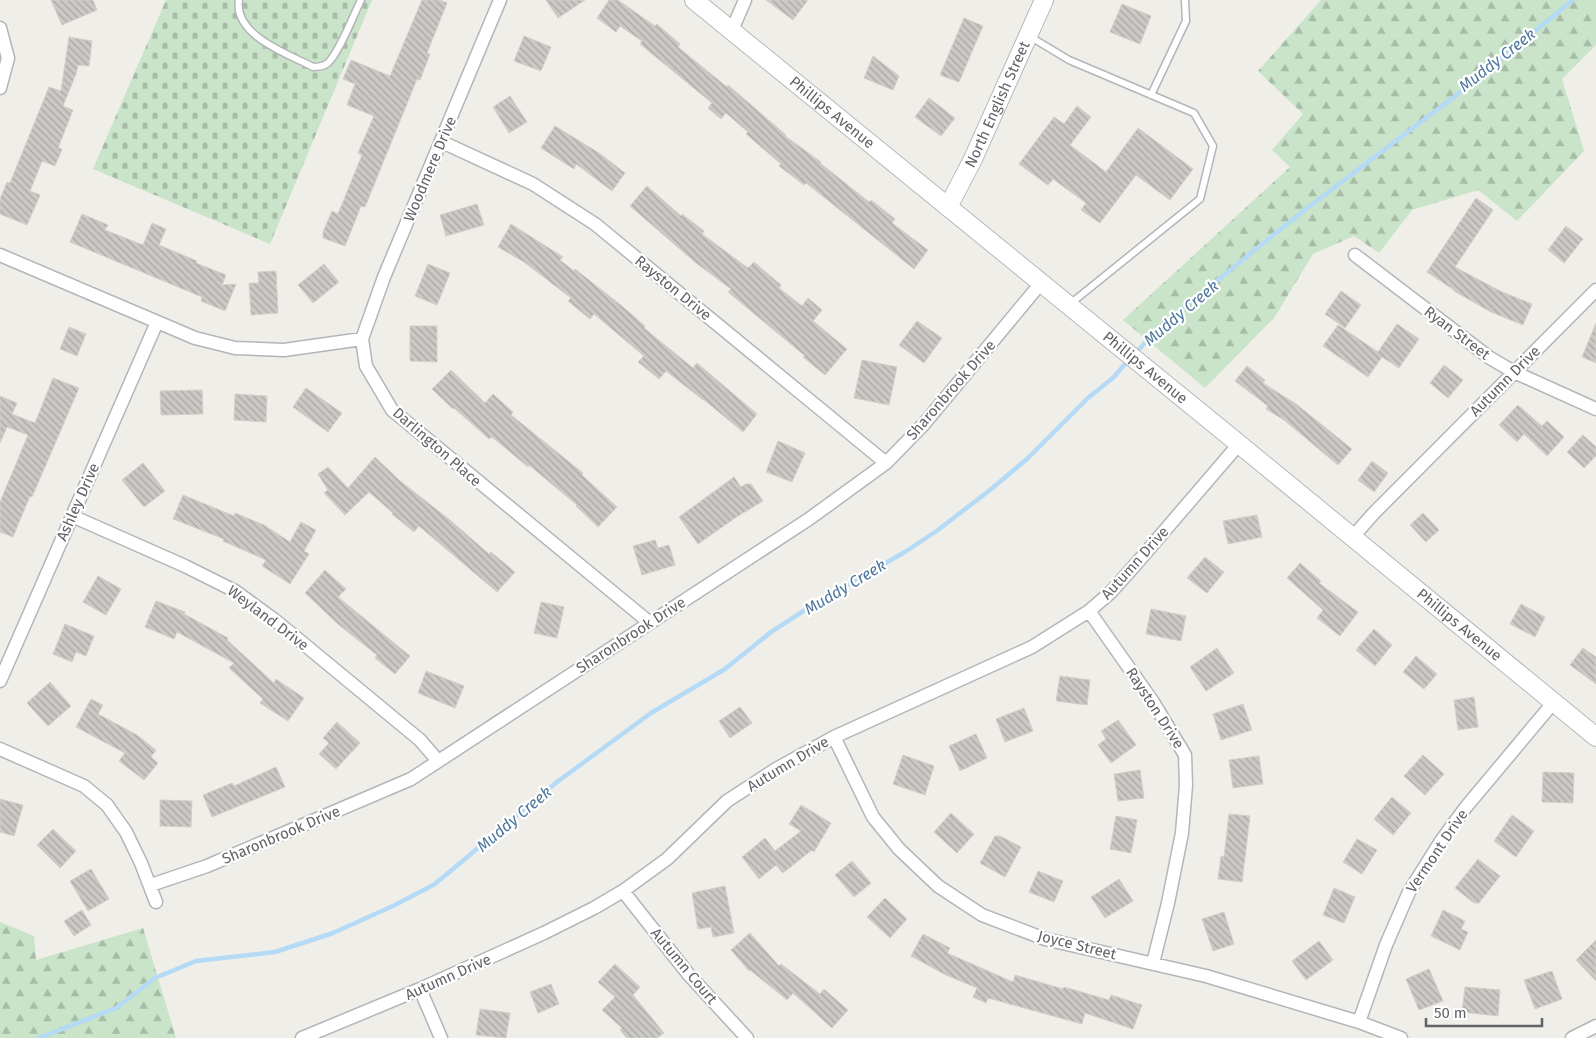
<svg xmlns="http://www.w3.org/2000/svg" width="1596" height="1038" viewBox="0 0 1596 1038" font-family="'Fira Sans',sans-serif">
<style>
.forest{fill:url(#forest-firs)}
.cemetery{fill:url(#cemetery-stones)}
.lines{fill:none;stroke-linecap:round;stroke-linejoin:round}
.stream{stroke:#b4daf5;stroke-width:4.5}
.building{fill:url(#building-back-hatch);stroke:#d4d0c8}
.lane-casing{stroke:#b3b5b9;stroke-width:9}
.street-casing{stroke:#b3b5b9;stroke-width:15}
.secondary-casing{stroke:#b5b7bb;stroke-width:20}
.lane{stroke:#fff;stroke-width:6}
.street{stroke:#fff;stroke-width:12}
.secondary{stroke:#fff;stroke-width:18}
.labels{text-anchor:middle;dominant-baseline:central;stroke-width:4.5;stroke-linejoin:round;paint-order:stroke}
.street-label{font-size:15px;fill:#606367;stroke:#fff}
.water-label{font-size:16px;font-style:italic;fill:#4d769d;stroke:#fff}
</style>
<defs>
<pattern id="forest-firs" width="22" height="20" patternUnits="userSpaceOnUse" patternTransform="scale(1.25)"><rect width="22" height="20" fill="#c9e4c9"/><path d="M5 1l3.5 6h-7zM16 11l3.5 6h-7z" fill="#a7bca7"/></pattern>
<pattern id="cemetery-stones" width="16" height="16" patternUnits="userSpaceOnUse" patternTransform="scale(1.25)"><rect width="16" height="16" fill="#c9e4c9"/><path d="M2 7V4a2 2 0 0 1 4 0v3zM10 15v-3a2 2 0 0 1 4 0v3z" fill="#a7bca7"/></pattern>
<pattern id="building-back-hatch" width="6" height="6" patternUnits="userSpaceOnUse" patternTransform="scale(1.25)"><rect width="6" height="6" fill="#cbc9c5"/><path d="M-1 5l2 2M0 0l6 6M5-1l2 2" fill="none" stroke="#a8a7a4"/></pattern>
</defs>
<rect width="100%" height="100%" fill="#f0eee9"/>
<path class="forest" d="M1321 0H1596V45L1562 79 1584 151 1517 221 1478 190 1412 210 1379 253 1354 236 1313 254 1274 318 1205 388 1123 320 1290 167 1272 150 1303 114 1258 71Z
M0 922 34 936 36 960 143 928 176 1038H0Z"/>
<path class="cemetery" d="M166 0H372L270 244 93 169Z"/>
<g class="lines">
<path class="stream" d="M1135 354 1157 329 1302 212 1455 96 1573 0
M39 1038 116 1008 155 978 196 961 275 952 333 933 395 905 435 884 557 782 651 713 725 669 771 632 816 603 905 552 938 530 990 490 1027 459 1088 398 1114 377 1129 359"/>
</g>
<path class="building" d="M51 0H93L97 10 62 25Z
M422 0H440L447 3 427 53 430 54 420 80 417 79 365 207 361 206 345 246 323 238V232L332 211 338 214 362 155 358 153 374 116 347 105 355 84 343 79 351 60 390 76Z
M546 0H585L558 18Z
M609 0H618L655 26 657 24 680 44 678 47 727 87 728 85 786 135 785 136 821 162 820 163 869 202 871 200 895 219 892 223 928 250 914 269 806 183 804 185 779 166 781 164 746 134 748 132 726 113 721 119 708 108 712 103 640 44 642 41 620 26 616 32 597 18Z
M766 0H808L793 20Z
M1122 4 1151 16 1140 44 1110 32Z
M964 18 983 26 959 82 940 75Z
M524 36 551 47 541 71 514 61Z
M69 37 92 41 89 66 78 65 76 74 63 106 73 110 58 148 62 149 55 166 42 161 30 191 40 195 27 225 0 214V199L7 182 10 183 49 87 61 91Z
M873 56 899 76 893 90 864 78Z
M510 96 527 122 509 133 493 107Z
M929 98 955 118 941 136 915 117Z
M1077 106 1091 117 1070 145 1106 172 1138 128 1193 169 1170 200 1136 175 1100 223 1081 210 1086 203 1053 179 1048 185 1019 164 1054 117 1064 124Z
M555 126 599 153 625 173 612 191 576 164 574 169 541 148Z
M647 186 681 216 682 214 704 231 702 234 748 268 754 262 781 285 779 288 802 306 808 298 822 310 813 321 847 349 825 375 803 357 805 356 728 292 731 289 696 263 630 206Z
M1476 198 1493 210 1455 267 1500 291 1532 304 1523 325 1491 312 1454 291V290L1427 272Z
M477 204 484 225 446 236 440 215Z
M82 214 108 225 105 230 143 245 152 223 166 229 159 245 197 261 196 263 226 275 222 285 236 284 225 311 201 301 202 297 70 242Z
M511 224 563 257 560 260 574 271 575 269 622 306 645 326 644 328 693 368 697 363 757 414 743 432 703 399V400L666 371 659 379 638 362 644 356 594 314 590 319 568 301 571 298 524 262 498 247Z
M1566 226 1583 239 1564 263 1548 250Z
M324 264 339 282 313 303 298 285Z
M428 264 450 273 437 305 415 296Z
M276 271 278 313 251 315 249 283H259L258 272Z
M1341 291 1361 305 1345 328 1325 314Z
M917 321 942 338 924 363 899 345Z
M1596 323V363L1582 357Z
M1397 324 1419 339 1399 368 1382 357 1368 377 1323 346 1338 325 1378 352Z
M410 326H437V362L410 361Z
M69 327 86 334 77 356 60 349Z
M862 360 897 367 889 405 854 398Z
M1444 365 1463 380 1448 398 1430 383Z
M1247 366 1265 380 1263 383 1296 404 1352 449 1338 465 1284 420 1266 409 1268 406 1235 381Z
M451 370 485 403 493 394 513 412 511 415 583 473 582 475 617 507 598 527 576 506 577 505 529 465 528 467 492 437 489 439 454 408 453 409 432 389Z
M53 378 79 388 32 497 30 496 13 537 0 532V502L28 435 7 427 0 443V396L17 403 12 414 35 423Z
M306 388 342 413 328 432 293 407Z
M202 390 203 414 161 415 160 391Z
M235 394 267 396 266 422 234 420Z
M1518 405 1542 426 1547 421 1564 437 1547 456 1524 434 1517 442 1499 425Z
M1583 435 1596 447V456L1584 468 1567 452Z
M778 441 805 453 792 482 766 472Z
M375 457 399 480 450 520 489 554 491 552 515 572 497 592 419 526 414 532 392 514 393 513 369 492 345 515 324 493 328 490 318 474 328 467 348 488Z
M1372 461 1388 473 1374 492 1358 480Z
M143 463 165 491 144 507 122 480Z
M734 477 741 487 746 484H751L763 501 735 518 698 544 679 517Z
M183 495 234 516 235 513 264 525 290 542 301 522 316 530 304 551 309 554 290 584 262 566 266 560 223 541 224 539 173 519Z
M1423 513 1439 530 1426 542 1410 525Z
M1257 515 1262 537 1228 544 1223 521Z
M655 540 658 548 669 545 675 565 642 575 633 546Z
M1205 557 1224 572 1207 593 1187 578Z
M1300 563 1321 581 1319 583 1358 612 1340 636 1317 618 1323 610 1287 578Z
M325 570 346 589 338 597 410 656 395 674 375 658 377 655 339 625 305 593Z
M98 576 121 589 106 615 83 602Z
M156 601 185 612 184 614 228 638 227 640 274 683 276 679 304 698 288 721 260 703 263 699 229 668 234 663 177 632 174 639 145 627Z
M541 602 564 607 557 638 534 633Z
M1521 604 1545 617 1535 637 1510 624Z
M1151 609 1186 616 1181 641 1146 634Z
M65 624 94 636 86 656 76 652 72 662 53 654Z
M1374 629 1392 645 1375 666 1356 650Z
M1217 648 1234 673 1206 691 1190 667Z
M1583 648 1596 657V684L1570 665Z
M1416 656 1437 674 1424 689 1403 672Z
M426 671 464 686 455 708 418 693Z
M1060 676 1090 680 1087 705 1056 701Z
M50 682 71 706 48 726 27 703Z
M1474 697 1478 727 1458 730 1454 700Z
M91 699 103 705 98 714 137 735 156 750 151 757 158 763 144 780 119 761 125 753 76 727Z
M1243 704 1252 730 1221 740 1213 714Z
M740 707 752 723 730 738 719 721Z
M1024 708 1033 731 1005 742 996 719Z
M1118 720 1136 745 1111 763 1098 745 1106 739 1101 731Z
M337 722 360 743 336 769 319 754 329 743 323 738Z
M976 734 987 758 960 771 949 746Z
M903 755 934 766 925 795 893 784Z
M1423 755 1444 774 1425 795 1404 776Z
M1259 756 1263 784 1233 788 1229 760Z
M276 767 285 787 212 817 203 795 232 783 234 786Z
M1140 770 1144 798 1118 801 1114 774Z
M1543 772 1574 773 1573 803 1542 802Z
M1392 797 1411 813 1393 835 1374 819Z
M0 799 23 805 14 836 0 832Z
M160 800 192 801 191 827 160 826Z
M801 805 831 823 814 852 812 850 783 873 776 865 759 879 742 857 765 838 775 851 801 831 789 824Z
M951 813 974 834 957 853 934 832Z
M1229 814 1250 816 1242 882 1218 879 1221 856 1224 857Z
M1512 815 1534 831 1516 857 1494 841Z
M1116 816 1137 820 1131 853 1110 849Z
M53 829 76 851 60 868 37 845Z
M995 836H1000L1021 847 1005 877 980 863Z
M1357 839 1377 850 1362 874 1343 862Z
M1478 859 1500 876 1479 903H1474L1455 888Z
M852 861 871 883 854 897 835 875Z
M91 869 109 899 88 911 70 881Z
M1038 871 1063 881 1054 902 1029 892Z
M1119 879 1133 901 1105 918 1091 897Z
M725 886 734 933 713 937 711 927 698 929 692 893Z
M1334 888 1355 897 1344 923 1323 915Z
M885 898 907 919 890 938 867 917Z
M82 910 91 925 74 936 64 921Z
M1443 910 1465 921 1461 929 1468 932 1460 950 1431 936Z
M1224 912 1234 944 1213 951 1202 919Z
M750 933 779 966 781 964 820 994 824 989 848 1010 832 1028 793 993 787 1000 750 970 749 971 731 950Z
M923 934 950 948 947 953 1013 982 1015 975 1063 989 1064 987 1109 1000 1111 995 1142 1005 1133 1029 1085 1013 1082 1024 988 998 986 1003 973 997 977 988 946 975 911 956Z
M1596 940V981L1576 960Z
M1319 941 1333 960 1306 980 1292 961Z
M615 964 640 987 633 995 664 1033 657 1038H627L620 1030 622 1028 602 1010 615 997 598 982Z
M1429 969 1443 1001 1419 1010 1406 979Z
M1552 971 1562 999 1535 1009 1524 980Z
M551 984 559 1004 538 1013 530 992Z
M1465 987 1500 990 1498 1016 1462 1012Z
M480 1009 510 1013 506 1038 476 1035Z"/>
<g class="lines">
<g class="lane-casing">
<path id="lane" d="M239 0C233 35 288 54 313 67 318 67 324 66 328 63 340 51 353 16 361 0
M1029 36 1069 60 1194 113 1213 146 1200 199 1070 304
M1151 95 1186 21 1185 0"/>
</g>
<g class="street-casing">
<path id="street" d="M500 0 384 277 362 339 366 366 392 410 650 623
M0 28 8 58 0 88
M732 30 745 0
M442 142 533 184 595 224 886 463
M0 255 195 338 235 348 284 350 362 339
M1355 255 1490 358 1514 372 1596 409
M72 516 185 566 235 591 276 621 420 740 438 761
M1352 538 1373 514 1596 290
M1089 611 1153 702 1185 755 1186 785 1182 833 1168 903 1153 963
M0 681 157 322
M834 737 873 817 899 849 938 886 982 915 1045 939 1206 976 1359 1022 1401 1038
M0 749 84 786 107 805 126 832 141 863 156 902
M151 885 207 866 411 779 809 519 886 463 924 424 1041 283
M623 891 689 975 747 1038
M420 989 441 1038
M1359 1022 1386 945 1409 892 1441 841 1466 807 1553 703
M302 1038 420 989 544 933 594 908 623 891 667 859 727 801 776 769 834 737 1032 647 1089 611 1110 593 1136 564 1239 444
M1572 1038 1596 1026"/>
</g>
<g class="secondary-casing">
<g id="secondary">
<path id="s1" d="M694 0 1239 444 1596 737"/>
<path id="s2" d="M948 207 973 159 1044 0"/>
</g>
</g>
<use href="#lane" class="lane"/>
<use href="#street" class="street"/>
<use href="#secondary" class="secondary"/>
</g>
<g class="labels">
<g class="street-label">
<text stroke="none"><textPath href="#s2" startOffset="114">North English Street</textPath></text>
<text stroke="none"><textPath href="#s1" startOffset="178">Phillips Avenue</textPath></text>
<text transform="translate(430 169) rotate(-67)">Woodmere Drive</text>
<text transform="translate(673 288) rotate(39)">Rayston Drive</text>
<text transform="translate(1457 333) rotate(37)">Ryan Street</text>
<text stroke="none"><textPath href="#s1" startOffset="582">Phillips Avenue</textPath></text>
<text transform="translate(1505 381) rotate(-45)">Autumn Drive</text>
<text transform="translate(951 390) rotate(-49)">Sharonbrook Drive</text>
<text transform="translate(437 447) rotate(41)">Darlington Place</text>
<text transform="translate(78 502) rotate(-66)">Ashley Drive</text>
<text transform="translate(1135 563) rotate(-48)">Autumn Drive</text>
<text transform="translate(268 618) rotate(37)">Weyland Drive</text>
<text stroke="none"><textPath href="#s1" startOffset="988">Phillips Avenue</textPath></text>
<text transform="translate(631 635) rotate(-33)">Sharonbrook Drive</text>
<text transform="translate(1155 708) rotate(57)">Rayston Drive</text>
<text transform="translate(788 764) rotate(-31)">Autumn Drive</text>
<text transform="translate(281 835) rotate(-23)">Sharonbrook Drive</text>
<text transform="translate(1437 851) rotate(-56)">Vermont Drive</text>
<text transform="translate(1077 945) rotate(14)">Joyce Street</text>
<text transform="translate(684 966) rotate(50)">Autumn Court</text>
<text transform="translate(448 977) rotate(-24)">Autumn Drive</text>
</g>
<g class="water-label">
<text transform="translate(1497 60) rotate(-38)">Muddy Creek</text>
<text transform="translate(1181 313) rotate(-40)">Muddy Creek</text>
<text transform="translate(845 587) rotate(-31)">Muddy Creek</text>
<text transform="translate(514 819) rotate(-40)">Muddy Creek</text>
</g>
</g>
<path d="M1426 1018v8h116v-8" fill="none" stroke="#606367" stroke-width="2.5"/>
<text x="1434" y="1018" font-size="15" fill="#606367" stroke="#ffffff" stroke-width="4" paint-order="stroke">50 m</text>
</svg>
